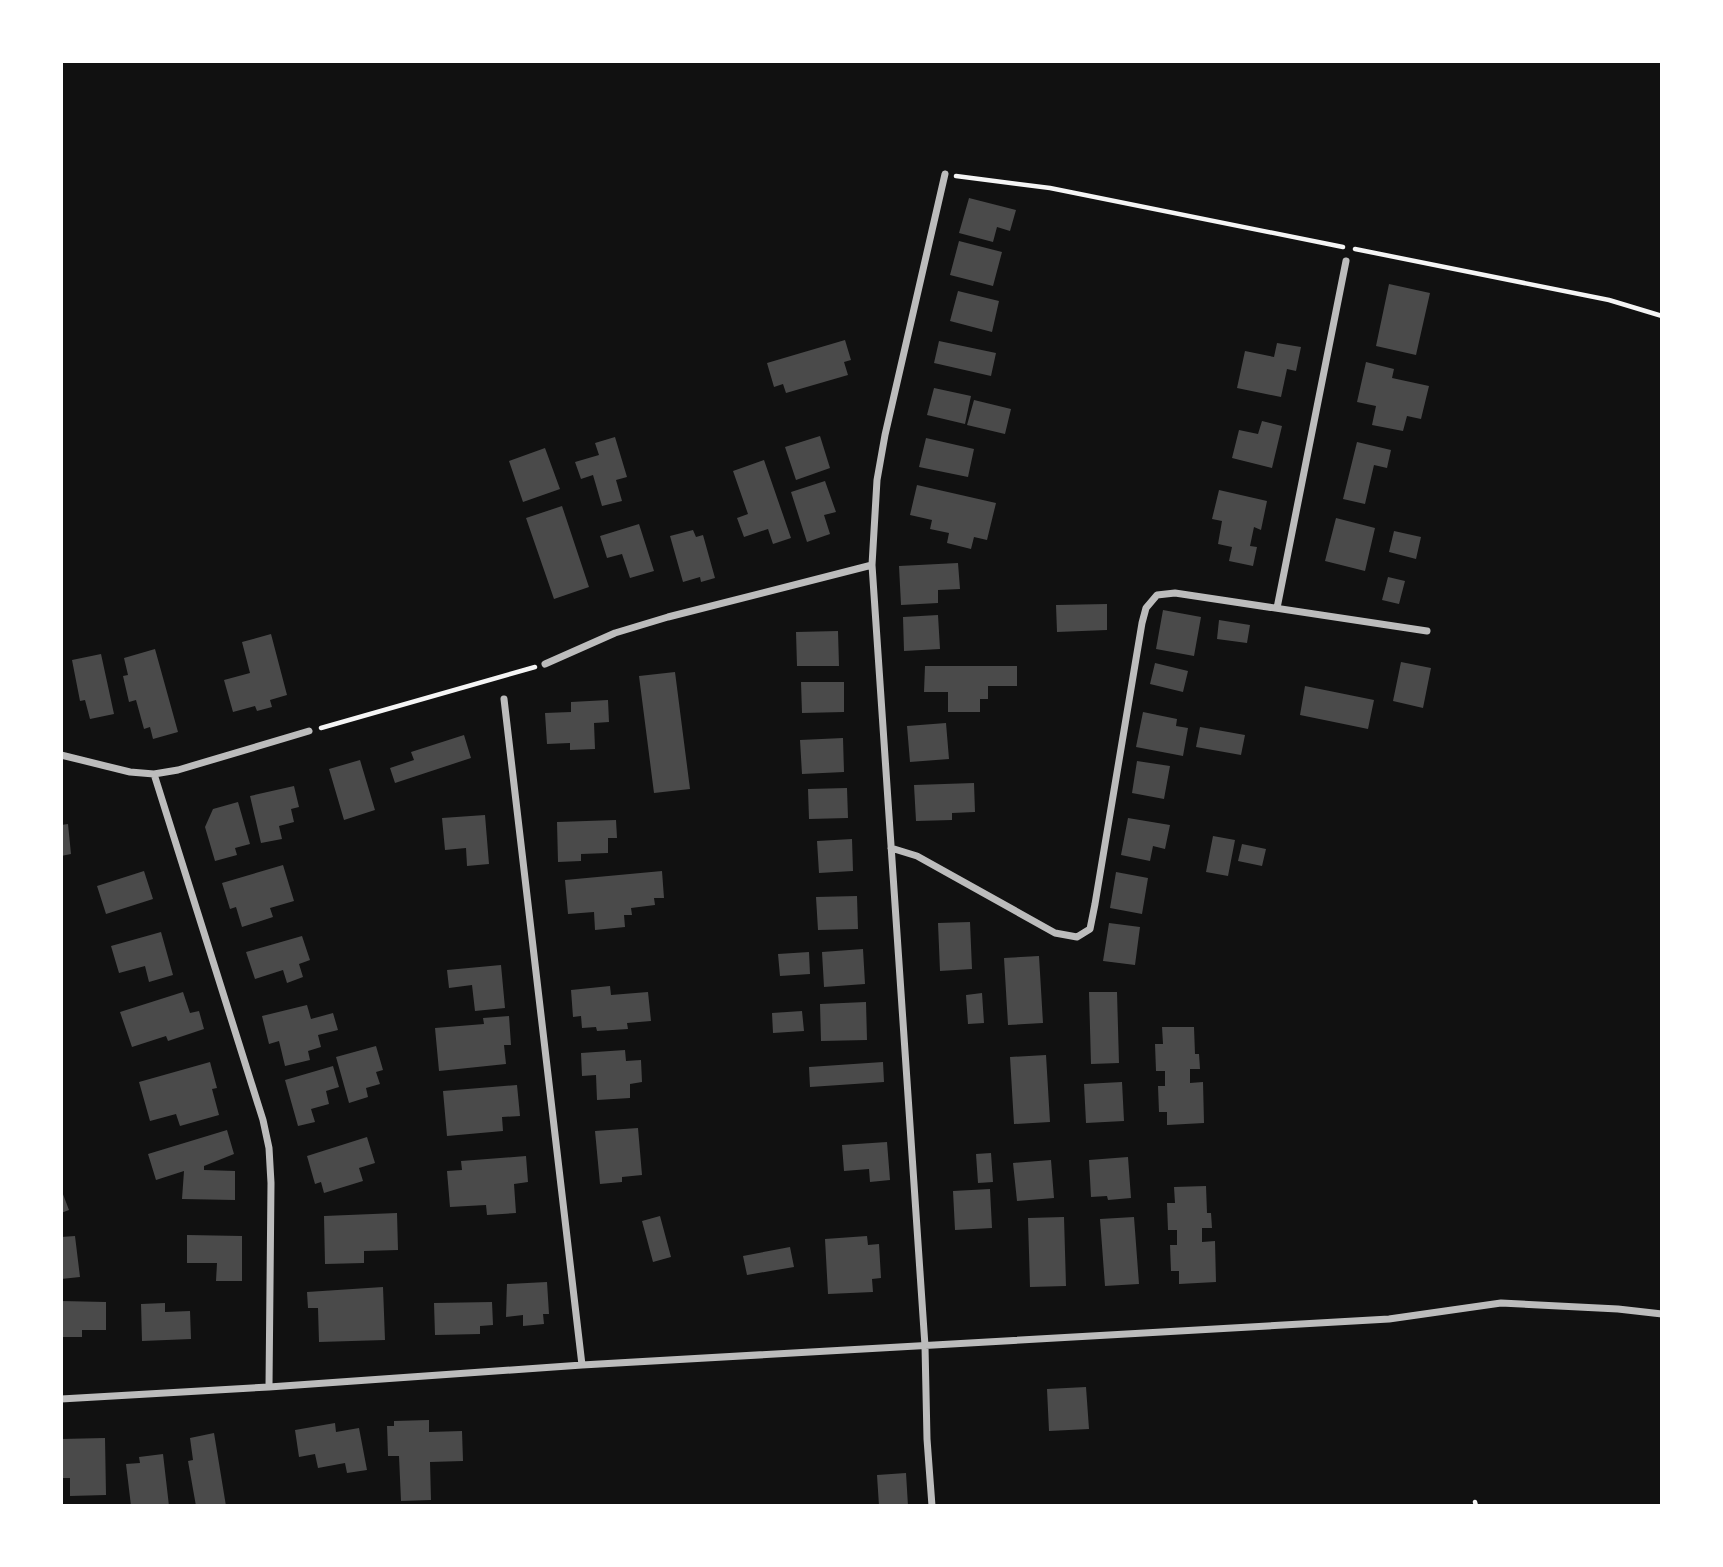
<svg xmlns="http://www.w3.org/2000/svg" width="1723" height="1567" viewBox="0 0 1723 1567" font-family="Mulish,sans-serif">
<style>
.building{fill:#4a4a4a}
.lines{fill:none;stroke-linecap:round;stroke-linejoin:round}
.path{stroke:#f5f5f5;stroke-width:4.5}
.minor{stroke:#bcbcbc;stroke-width:7}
</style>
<rect width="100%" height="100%" fill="#111"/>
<path class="building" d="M969 198 1016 210 1010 231 997 227 993 242 959 233Z
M959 241 1002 252 993 286 950 275Z
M1389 284 1430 293 1416 355 1376 346Z
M958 291 999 301 992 332 950 321Z
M845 340 851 360 844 362 848 375 786 393 783 384 774 387 767 363Z
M939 341 996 353 991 376 934 363Z
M1277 343 1301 347 1296 371 1287 369 1281 397 1237 388 1245 351 1274 357Z
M1366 362 1394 369 1392 378 1429 386 1421 419 1407 416 1403 431 1372 425 1376 406 1357 402Z
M934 388 971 396 965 424 927 415Z
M974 400 1011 409 1005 434 967 425Z
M1262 421 1282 426 1272 468 1232 458 1239 430 1258 434Z
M820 436 830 468 796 480 785 447Z
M615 437 627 477 616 480 622 501 602 506 593 475 581 479 575 462 599 455 595 443Z
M926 438 974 449 968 477 919 467Z
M1357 442 1391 450 1387 468 1374 465 1365 504 1343 499Z
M545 448 560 489 523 502 509 461Z
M764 460 791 538 773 544 768 529 744 537 737 518 748 514 733 471Z
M825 481 836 512 824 515 830 534 807 542 791 492Z
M917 485 996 503 987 540 974 537 971 549 947 543 949 533 930 529 932 520 910 515Z
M1219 490 1267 501 1261 530 1254 527 1250 546 1257 547 1253 566 1229 561 1232 547 1218 544 1222 521 1212 519Z
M562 506 589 587 554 599 526 518Z
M1336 518 1375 528 1365 571 1325 561Z
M639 524 654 571 630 578 622 554 607 558 600 536Z
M693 530 696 537 703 535 715 578 701 582 700 577 683 582 670 536Z
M1394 531 1421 537 1416 559 1389 552Z
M958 563 960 589 938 590V603L901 605 899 566Z
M1388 577 1405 581 1399 604 1382 600Z
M1107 604V630L1057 632 1056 605Z
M1163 610 1201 617 1194 656 1156 649Z
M938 615 940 649 904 651 903 617Z
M1219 620 1250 625 1247 643 1217 639Z
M838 631 839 666H797L796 632Z
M271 634 287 695 270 700 272 707 257 711 255 706 233 712 224 680 250 673 242 642Z
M155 649 178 732 153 739 150 727 144 729 136 700 129 702 123 676 128 675 124 658Z
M101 654 114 714 90 719 85 700 80 701 72 660Z
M1401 662 1431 668 1423 708 1393 701Z
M1155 663 1188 671 1183 692 1150 684Z
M925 666H1017V686H988V699H980V712H948V692H924Z
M675 672 690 789 654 793 639 676Z
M801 682H844V712L802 713Z
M1305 686 1374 700 1368 729 1300 715Z
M608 700 609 722 594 723 595 749 570 750V743L547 744 545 713 571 712V702Z
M1143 712 1177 719 1176 726 1188 728 1183 756 1136 747Z
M946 723 949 759 910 762 907 726Z
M1200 727 1245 735 1241 755 1196 747Z
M464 735 471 758 395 783 390 768 414 760 411 752Z
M843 738 844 772 802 774 800 740Z
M360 760 375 810 344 820 329 769Z
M1137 761 1170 766 1164 799 1132 793Z
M974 783 975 812 952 813V820L916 821 914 785Z
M294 786 299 807 291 809 294 822 279 826 282 839 261 843 250 796Z
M847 788 848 818 809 819 808 789Z
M238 802 250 844 235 848 237 855 215 861 205 827 213 809Z
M485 815 489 864 467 866 466 848 445 850 442 818Z
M1128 818 1170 825 1165 849 1153 846 1150 861 1121 855Z
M616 820 617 838H608V853L581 854V861L558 862 557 822Z
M68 824 71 854 61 856V825Z
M1213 836 1235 840 1228 876 1206 872Z
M852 839 853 871 819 873 817 841Z
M1242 844 1266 849 1262 866 1238 861Z
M283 865 294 901 270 908 273 917 242 927 236 907 230 909 222 883Z
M144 871 153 899 106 914 97 886Z
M662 871 664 898H654L655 905 631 908 632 915H624L625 927 595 930 594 912 568 914 565 880Z
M1116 872 1148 878 1142 914 1110 908Z
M857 896 858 929 818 930 816 897Z
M970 922 972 969 940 971 938 923Z
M1109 923 1140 927 1135 965 1103 961Z
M161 932 173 975 149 982 145 966 119 973 111 946Z
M302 936 310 960 299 964 303 977 287 983 283 970 255 979 246 952Z
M863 949 865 984 824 987 822 952Z
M809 952 810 974 780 976 778 954Z
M1039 956 1043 1023 1008 1025 1004 958Z
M501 965 505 1008 475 1011 472 985 449 988 447 970Z
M610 986 611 995 648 992 651 1021 627 1023 628 1029 597 1031 596 1027 582 1028 581 1016 573 1017 571 990Z
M183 992 190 1013 199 1011 204 1029 168 1041 166 1036 132 1047 120 1012Z
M1089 992H1117L1119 1063 1091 1064Z
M982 993 984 1023 968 1024 966 995Z
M866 1002 867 1040 821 1041 820 1004Z
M307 1005 311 1019 333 1013 338 1030 318 1035 321 1047 308 1051 310 1060 285 1066 279 1041 269 1044 262 1016Z
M802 1011 804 1031 773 1033 772 1013Z
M509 1016 511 1045H504L506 1064 439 1071 435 1028 484 1024 483 1018Z
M1162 1027H1194L1195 1054H1199L1200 1069H1190V1083L1203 1082 1204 1123 1167 1125V1112H1159L1158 1086H1165V1071H1156L1155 1044H1163Z
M376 1046 383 1070 376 1072 380 1084 366 1088 368 1097 349 1103 336 1057Z
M625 1050 626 1061 641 1060 642 1082 630 1084V1098L597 1100 596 1075 582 1076 581 1053Z
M1046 1055 1050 1122 1014 1124 1010 1057Z
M210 1062 217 1088 212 1089 219 1115 180 1126 176 1114 150 1121 139 1082Z
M883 1062 884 1082 810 1087 809 1067Z
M333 1066 339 1087 326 1091 329 1104 311 1109 315 1122 298 1126 285 1080Z
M1122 1082 1124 1121 1086 1123 1084 1084Z
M517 1085 520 1116 502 1117 503 1131 447 1136 443 1091Z
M638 1128 642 1175 622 1177V1182L600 1184 595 1131Z
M227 1130 234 1154 204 1166V1170L235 1171V1200L182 1199 184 1171 156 1180 148 1154Z
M367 1137 375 1163 359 1168 363 1181 324 1193 321 1182 315 1184 307 1156Z
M887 1142 890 1180 870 1182 869 1169 844 1171 842 1145Z
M991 1153 993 1182 978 1183 976 1154Z
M526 1156 528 1182 514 1184 516 1213 487 1215 486 1205 450 1207 447 1171 462 1170 461 1161Z
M1128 1157 1131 1198 1108 1200 1107 1196 1091 1197 1089 1160Z
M1051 1160 1054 1198 1017 1201 1013 1163Z
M1206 1186 1207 1213H1211L1212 1228H1202V1242L1215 1241 1216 1282 1179 1284V1271H1171L1170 1245H1177V1230H1168L1167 1203H1175L1174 1187Z
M61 1189 69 1210 61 1213Z
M990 1189 992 1228 955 1230 953 1191Z
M397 1213 398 1250 364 1251V1263L325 1264 324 1216Z
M660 1216 671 1257 653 1262 642 1221Z
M1064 1217 1066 1286 1030 1287 1028 1218Z
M1134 1217 1139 1284 1105 1286 1100 1219Z
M187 1235 242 1236V1281H216L217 1263H187Z
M75 1236 80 1277 61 1279V1237Z
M867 1236 868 1245 879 1244 881 1278 872 1279 873 1292 828 1294 825 1239Z
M790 1247 794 1267 747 1275 743 1256Z
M547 1282 549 1314H543L544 1324 523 1326V1315L506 1317 507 1284Z
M383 1287 385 1340 319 1342 318 1308H308L307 1292Z
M61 1301 106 1302V1330H82V1337H61Z
M492 1302 493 1325 480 1326V1334L435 1335 434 1303Z
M165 1303V1312L190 1311 191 1339 142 1341 141 1304Z
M1086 1387 1089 1429 1049 1431 1047 1389Z
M429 1420V1432L462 1431 463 1461 430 1462 431 1500 401 1501 399 1456H388L387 1426H394V1421Z
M335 1423 336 1432 359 1428 367 1470 347 1473 345 1463 318 1468 315 1454 299 1457 295 1430Z
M214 1433 226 1506H196L188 1461 193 1460 190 1438Z
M105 1438 106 1495 70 1496V1478H61V1439Z
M163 1454 169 1506H131L126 1464 140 1463 139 1457Z
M906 1473 908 1506H879L877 1475Z"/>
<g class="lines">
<path class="path" d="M956 176 1050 188 1343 247
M1355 249 1609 300 1662 316
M321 728 535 667
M1475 1502 1476 1506"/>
<path class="minor" d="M1277 608 1346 261
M545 664 615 633 668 617 872 565
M504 699 582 1365
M61 755 130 772 154 774 178 770 309 731
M154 774 263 1120 269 1148 271 1183 269 1387
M891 848 917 856 1055 933 1077 937 1090 929 1095 904 1142 623 1146 608 1157 595 1175 593 1427 631
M61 1399 269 1387 582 1365 1389 1319 1501 1303 1618 1309 1662 1314
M932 1506 927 1439 925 1346 872 565 877 480 885 435 945 174"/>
</g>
<rect width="1723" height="1567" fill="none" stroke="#ffffff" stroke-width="126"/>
</svg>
